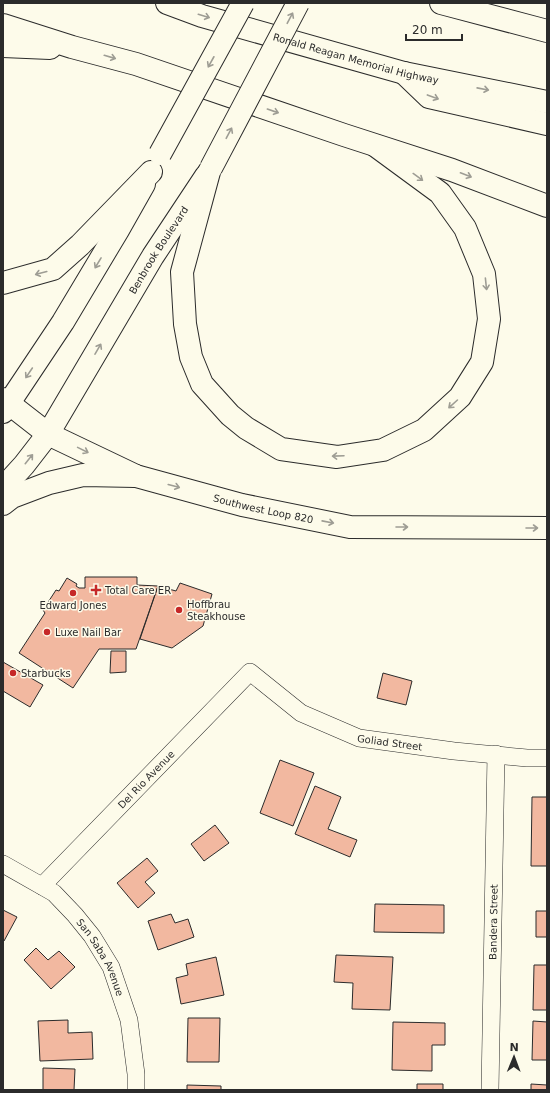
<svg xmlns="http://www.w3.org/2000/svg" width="550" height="1093" viewBox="0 0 550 1093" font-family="'DejaVu Sans',sans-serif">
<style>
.building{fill:#f2b8a0;stroke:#2b2b2b}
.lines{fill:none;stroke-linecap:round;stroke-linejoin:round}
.minor-casing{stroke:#2b2b2b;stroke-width:18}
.secondary-casing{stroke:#2b2b2b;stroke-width:24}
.trunk-casing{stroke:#2b2b2b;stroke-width:24}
.motorway-casing{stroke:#2b2b2b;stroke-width:24}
.minor{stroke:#fdfbea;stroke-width:17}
.secondary{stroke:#fdfbea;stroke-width:22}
.trunk{stroke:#fdfbea;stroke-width:22}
.motorway{stroke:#fdfbea;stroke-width:22}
.trunk-bridge-casing{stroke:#2b2b2b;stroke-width:24;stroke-linecap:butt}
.trunk-bridge{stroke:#fdfbea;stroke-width:22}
.oneway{stroke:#9e9d94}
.poi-dot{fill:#c62828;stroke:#fdfbea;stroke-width:1.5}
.labels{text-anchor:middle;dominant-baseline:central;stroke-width:3;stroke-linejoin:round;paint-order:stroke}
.street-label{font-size:10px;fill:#2b2b2b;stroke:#fdfbea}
.poi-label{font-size:10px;fill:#2b2b2b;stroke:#fdfbea;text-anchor:start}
</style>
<rect width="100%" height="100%" fill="#fdfbea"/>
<path class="building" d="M85 577H137V585L158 586 136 649H99L73 688 19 653 45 613 43 610 56 590 59 591 67 578 77 584 76 586 79 588H85Z
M180 583 212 594 203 626 172 648 140 639 158 586 176 591Z
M111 651H126V672L110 673Z
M3 662 43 685 30 707 3 691Z
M383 673 412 681 406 705 377 698Z
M280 760 314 773 293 826 260 813Z
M315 786 341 797 328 829 357 840 350 857 295 834Z
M532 797H547V866H531Z
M215 825 229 843 204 861 191 844Z
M147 858 158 871 145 882 155 893 138 908 117 883Z
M375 904 444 905V933L374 932Z
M3 910 17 917 4 941 3 940Z
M536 911H547V937H536Z
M171 914 175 923 188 919 194 937 158 950 148 921Z
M36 948 48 960 59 951 75 967 51 989 24 960Z
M336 955 393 957 390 1010 352 1009 353 983 334 982Z
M216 957 224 995 181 1004 176 978 188 975 186 964Z
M534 965H547V1010H533Z
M188 1018H220L219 1062H187Z
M68 1020V1033L92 1032 93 1059 40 1061 38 1021Z
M533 1021 547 1022V1060H532Z
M393 1022 445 1023V1045H432V1071L392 1070Z
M43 1068 75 1069 74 1090H43Z
M417 1084H443V1090H417Z
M531 1084 547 1085V1090H531Z
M187 1085 221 1086V1090H187Z"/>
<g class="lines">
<g class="minor-casing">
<g id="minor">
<path id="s1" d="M3 864 54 893 75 915 92 936 111 967 129 1020 136 1074V1090"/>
<path id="s2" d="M42 886 250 672 301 713 359 738 454 751 527 758H547"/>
<path id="s3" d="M490 1090 496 754"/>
</g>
</g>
<g class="secondary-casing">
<g id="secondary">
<path id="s4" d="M3 399 48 434 136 476 242 505 350 527 547 528"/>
</g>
</g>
<g class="trunk-casing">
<g id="trunk">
<path d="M3 412 63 322 118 230 144 184"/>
<path id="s5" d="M3 488 24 465 48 434 153 256 206 176"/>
<path d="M3 504 12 497 49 483 83 475 136 476"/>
</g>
</g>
<g class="motorway-casing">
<g id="motorway">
<path id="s6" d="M167 3 202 16 404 73 547 102"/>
<path d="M441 3 547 31"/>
<path d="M3 25 72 47 136 64 344 135 452 170 547 206"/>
<path d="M3 46 50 48"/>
<path d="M404 73 429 97 547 124"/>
<path d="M209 172 182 272 185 324 191 357 202 384 230 415 246 428 281 449 337 457 383 450 424 430 460 397 482 362 489 319 484 274 465 228 440 193 376 146"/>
<path d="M3 283 53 269 80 245 151 172"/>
</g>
</g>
<use href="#minor" class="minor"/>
<use href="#secondary" class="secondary"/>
<use href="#trunk" class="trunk"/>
<use href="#motorway" class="motorway"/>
<g class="trunk-bridge-casing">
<path id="trunk-bridge" d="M160 154 243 3
M211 168 298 3"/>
</g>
<use href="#trunk-bridge" class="trunk-bridge"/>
</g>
<defs><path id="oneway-shaft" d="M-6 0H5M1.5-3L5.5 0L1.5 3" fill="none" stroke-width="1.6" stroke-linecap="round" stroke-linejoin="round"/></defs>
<g class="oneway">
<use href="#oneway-shaft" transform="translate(204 16) rotate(17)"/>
<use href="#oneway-shaft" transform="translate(290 18) rotate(-62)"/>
<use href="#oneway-shaft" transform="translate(110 57) rotate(16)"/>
<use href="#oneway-shaft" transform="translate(211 62) rotate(119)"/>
<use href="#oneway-shaft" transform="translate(483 89) rotate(11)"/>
<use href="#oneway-shaft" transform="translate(433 97) rotate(20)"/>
<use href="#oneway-shaft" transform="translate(273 111) rotate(19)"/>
<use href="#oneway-shaft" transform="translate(229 133) rotate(-62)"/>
<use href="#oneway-shaft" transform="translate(466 175) rotate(21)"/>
<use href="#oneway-shaft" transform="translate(418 177) rotate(36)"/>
<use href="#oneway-shaft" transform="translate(98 263) rotate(121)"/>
<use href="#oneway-shaft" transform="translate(41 273) rotate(165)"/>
<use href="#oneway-shaft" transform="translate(486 284) rotate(84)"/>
<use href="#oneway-shaft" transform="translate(98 349) rotate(-60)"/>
<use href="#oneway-shaft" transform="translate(29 373) rotate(124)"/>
<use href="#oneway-shaft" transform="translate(453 404) rotate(138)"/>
<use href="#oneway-shaft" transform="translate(83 450) rotate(26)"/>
<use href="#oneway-shaft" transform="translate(338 456) rotate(178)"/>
<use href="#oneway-shaft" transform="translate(29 459) rotate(-51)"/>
<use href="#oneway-shaft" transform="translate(174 486) rotate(15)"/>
<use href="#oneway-shaft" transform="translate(328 522) rotate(11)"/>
<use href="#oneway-shaft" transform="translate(402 527)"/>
<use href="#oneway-shaft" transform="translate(532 528)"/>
</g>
<g class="poi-dot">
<path d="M94 584h4v4h4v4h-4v4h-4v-4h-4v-4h4z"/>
<circle cx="73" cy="593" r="4"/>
<circle cx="179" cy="610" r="4"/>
<circle cx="47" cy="632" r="4"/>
<circle cx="13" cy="673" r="4"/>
</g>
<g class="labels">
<g class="street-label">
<text stroke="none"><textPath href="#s6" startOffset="197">Ronald Reagan Memorial Highway</textPath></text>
<text stroke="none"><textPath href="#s5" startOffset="285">Benbrook Boulevard</textPath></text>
<text stroke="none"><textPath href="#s4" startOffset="286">Southwest Loop 820</textPath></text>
<text stroke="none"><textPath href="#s2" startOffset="458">Goliad Street</textPath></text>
<text stroke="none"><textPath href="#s2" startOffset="149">Del Rio Avenue</textPath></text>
<text stroke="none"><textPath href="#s3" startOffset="168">Bandera Street</textPath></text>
<text stroke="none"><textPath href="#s1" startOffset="139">San Saba Avenue</textPath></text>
</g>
<g class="poi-label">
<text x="105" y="590">Total Care ER</text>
<text x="187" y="604">Hoffbrau<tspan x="187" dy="12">Steakhouse</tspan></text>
<text x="73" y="605" text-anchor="middle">Edward Jones</text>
<text x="55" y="632">Luxe Nail Bar</text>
<text x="21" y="673">Starbucks</text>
</g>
</g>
<rect width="550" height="1093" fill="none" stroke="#2b2b2b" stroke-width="8"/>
<g transform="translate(514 1057) rotate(1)" stroke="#fdfbea" stroke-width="3" paint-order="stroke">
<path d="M0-3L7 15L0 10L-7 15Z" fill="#2b2b2b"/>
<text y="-6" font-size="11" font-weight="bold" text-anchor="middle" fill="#2b2b2b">N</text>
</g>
<path d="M406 34v6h56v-6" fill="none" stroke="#2b2b2b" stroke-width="2"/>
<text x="412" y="34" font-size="12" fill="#2b2b2b" stroke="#fdfbea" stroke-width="3" paint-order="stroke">20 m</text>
</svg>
